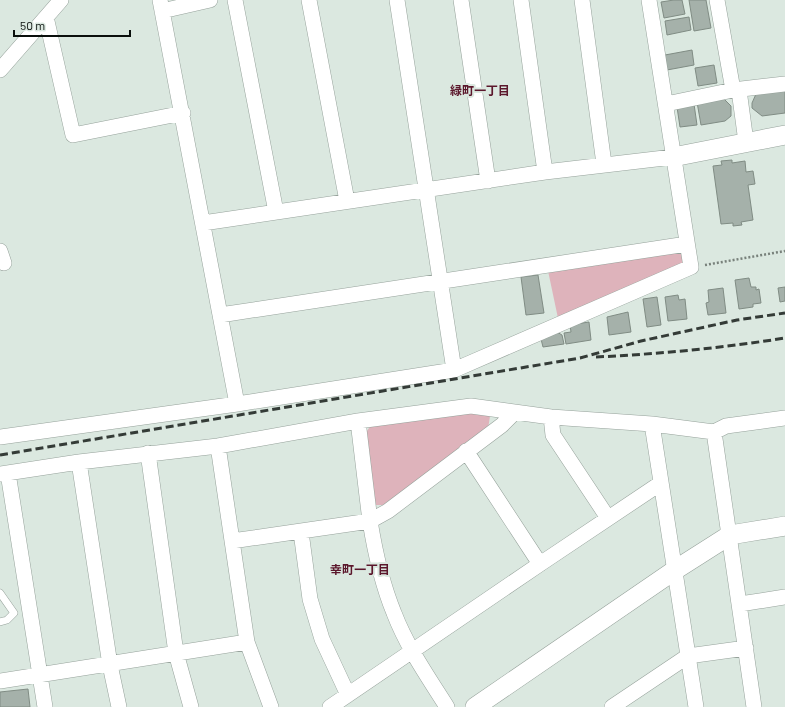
<svg xmlns="http://www.w3.org/2000/svg" width="785" height="707" viewBox="0 0 785 707" font-family="Barlow,'Noto Sans JP',sans-serif">
<style>
.green{fill:#deb3bb}
.building{fill:#a5b1aa;stroke:#808c84}
.lines{fill:none;stroke-linecap:round;stroke-linejoin:round}
.service-casing{stroke:#96a29b;stroke-width:8}
.minor-casing{stroke:#96a29b;stroke-width:16}
.tertiary-casing{stroke:#96a29b;stroke-width:20}
.path{stroke:#78817b;stroke-width:2.5;stroke-dasharray:2 2;stroke-linecap:butt}
.service{stroke:#fff;stroke-width:7}
.minor{stroke:#fff;stroke-width:15}
.tertiary{stroke:#fff;stroke-width:19}
.rail{stroke:#343b37;stroke-width:3;stroke-dasharray:8 4;stroke-linecap:butt}
.labels{text-anchor:middle;dominant-baseline:central;stroke-width:4;stroke-linejoin:round;paint-order:stroke}
.neighbourhood-label{font-size:12px;font-weight:bold;fill:#5b172c;stroke:#dbe8e0}
</style>
<rect width="100%" height="100%" fill="#dbe8e0"/>
<path class="green" d="M687 244 691 267 559 323 547 266Z
M468 412 490 416 488 429 383 505H374L365 434 371 425Z"/>
<path class="building" d="M674 0H682L685 14 664 18 661 2Z
M689 0H706L711 28 694 31Z
M689 17 691 30 667 35 665 21Z
M692 50 694 65 667 70 665 55Z
M714 65 717 83 698 86 695 68Z
M785 90V113L762 116 752 108V103L756 94Z
M724 99 731 106V116L725 121 701 125 697 102Z
M694 104 697 125 680 127 677 107Z
M732 160V163L745 161 746 172 753 171 755 184 748 185 753 220 741 222 742 225 733 226V223L721 224 713 166 722 165 721 161Z
M538 275 544 313 526 315 521 277Z
M749 278 751 287H756V290L759 289 761 303 753 304V307L739 309 735 280Z
M785 287V301L780 302 778 288Z
M723 288 726 313 708 315 706 303 709 302 708 290Z
M678 295 679 300 685 299 687 319 668 321 665 297Z
M657 297 661 325 647 327 643 299Z
M628 312 631 332 609 335 607 317Z
M589 322 591 340 566 344 564 333 571 332 570 325Z
M557 332 562 335 564 344 543 347 541 339Z
M28 689 30 707H0V692Z"/>
<g class="lines">
<g class="service-casing">
<path id="service" d="M0 593 14 613 7 620 0 622"/>
</g>
<g class="minor-casing">
<path id="minor" d="M160 0 237 404
M235 0 276 212
M309 0 347 201
M397 0 454 370
M461 0 488 181
M521 0 545 172
M582 0 604 164
M717 0 733 90
M162 11 210 0
M46 17 73 135 183 113
M0 70 61 0
M739 90 746 142
M666 104 733 90 785 84
M203 223 545 172 673 157
M0 251 4 263
M220 315 687 244
M551 417 553 435 608 518
M652 424 696 707
M0 437 237 404 454 370 691 267 649 0
M218 446 247 642 271 707
M466 451 540 564
M148 453 176 653 191 707
M79 462 110 665 119 707
M8 473 45 707
M0 474 79 462 218 446 358 421 471 406 551 417 652 424 714 432
M301 532 310 599 322 639 348 695
M232 541 370 521 358 421
M740 604 785 597
M0 681 247 642
M330 707 540 564 661 483
M447 707C428 677 407 647 394 613 382 584 375 552 370 521L388 511 502 425 515 412
M612 707 688 656 746 648
M754 707 714 432 726 426 785 418"/>
</g>
<g class="tertiary-casing">
<path id="tertiary" d="M673 157 785 135
M475 707 675 570 730 535 785 526"/>
</g>
<path class="path" d="M705 265 785 251"/>
<use href="#service" class="service"/>
<use href="#minor" class="minor"/>
<use href="#tertiary" class="tertiary"/>
<path class="rail" d="M596 357C659 354 722 348 785 338
M0 455 580 358 641 341 737 320 785 313"/>
</g>
<g class="labels">
<g class="neighbourhood-label">
<text x="480" y="90">緑町一丁目</text>
<text x="360" y="569">幸町一丁目</text>
</g>
</g>
<path d="M14 30v6h116v-6" fill="none" stroke="#0a0f0c" stroke-width="2"/>
<text x="20" y="30" font-size="12" fill="#0a0f0c" stroke="#dbe8e0" stroke-width="3" paint-order="stroke">50 m</text>
</svg>
